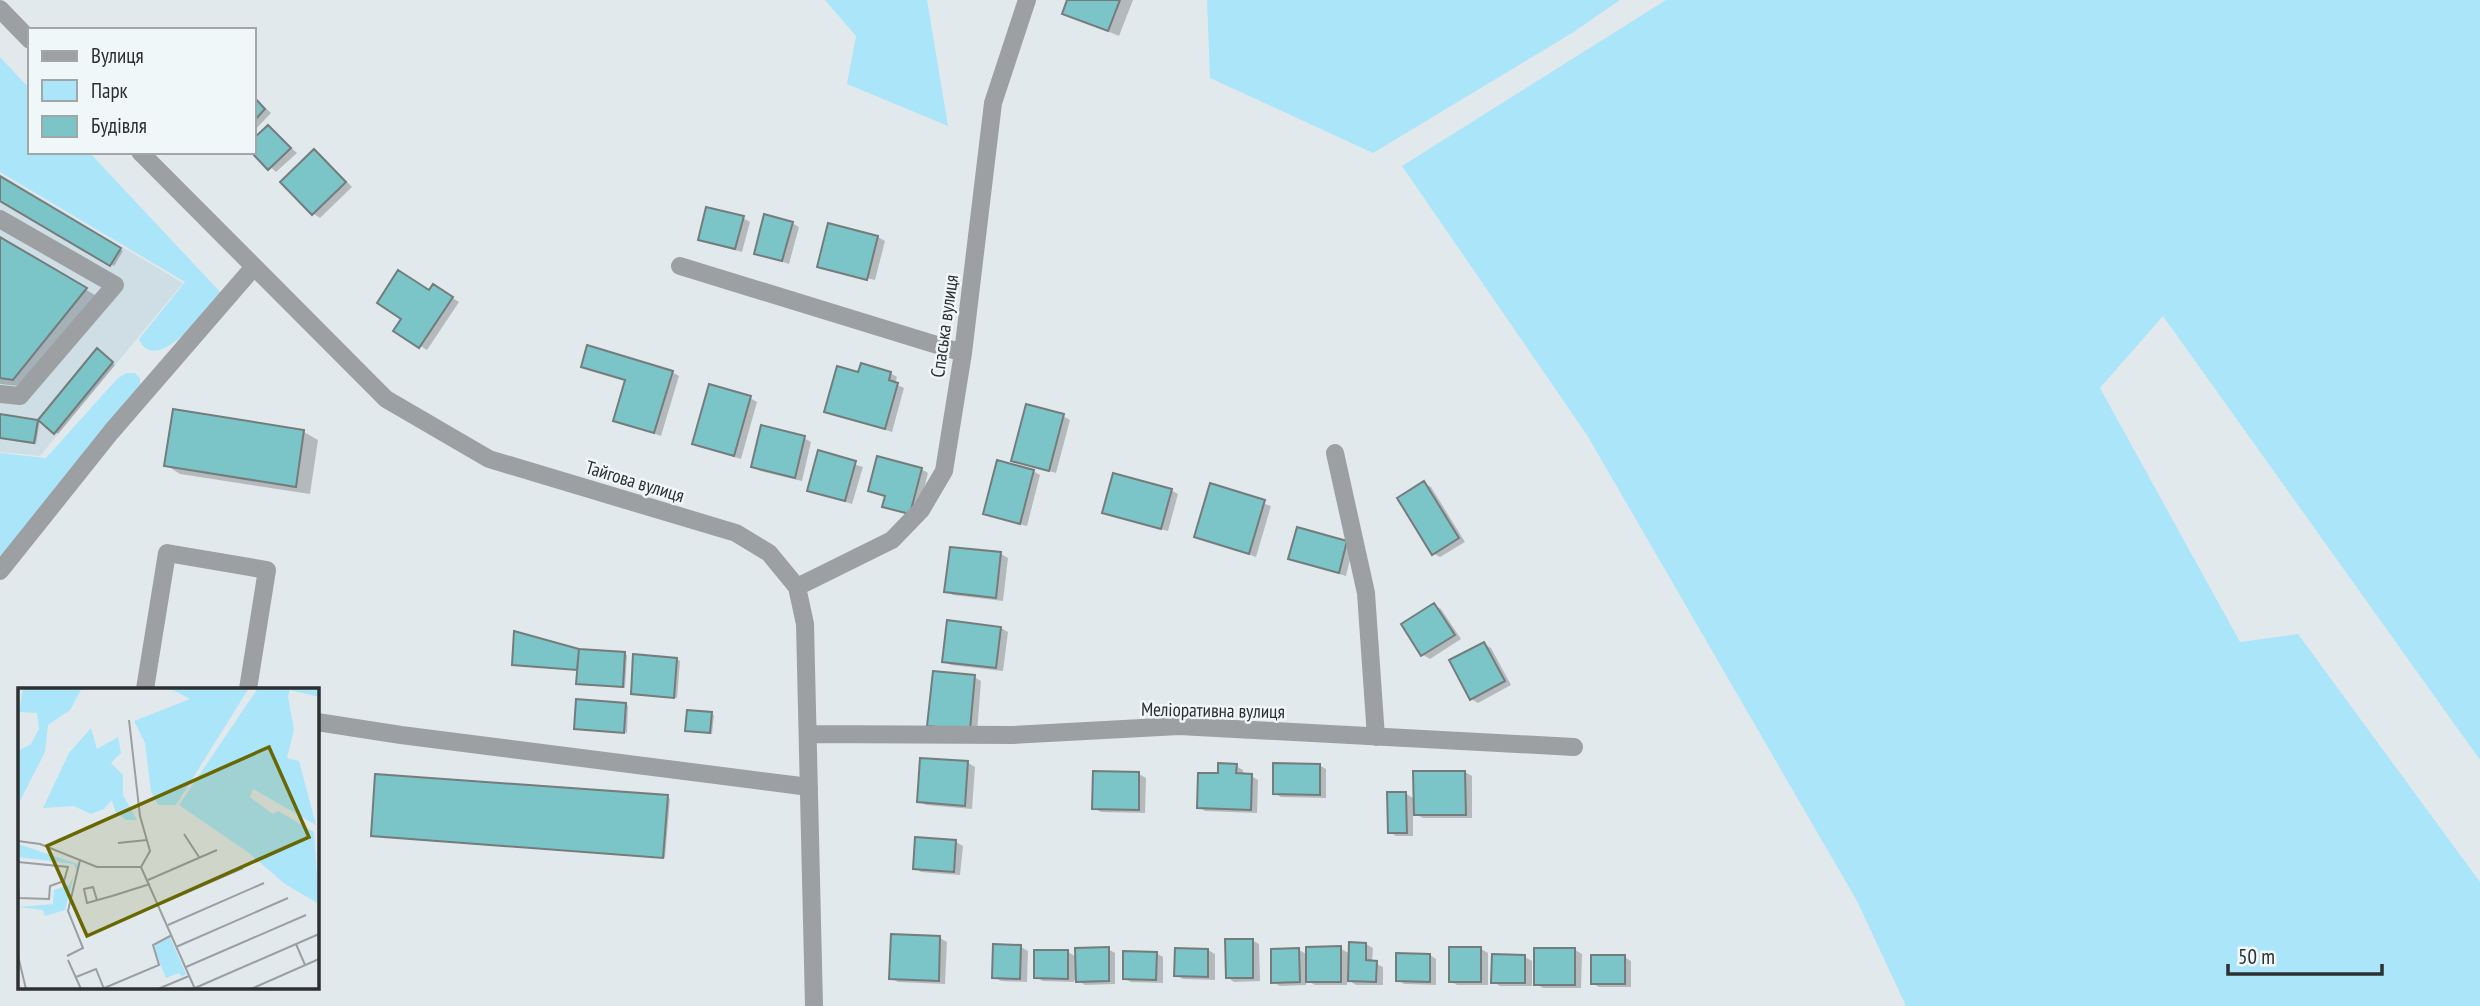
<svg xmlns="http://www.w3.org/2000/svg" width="2480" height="1006" viewBox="0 0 2480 1006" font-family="'PT Sans Narrow',sans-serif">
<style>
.built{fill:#cfdee4}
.green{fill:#abe5fa}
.shadow{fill:#0003}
.building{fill:#7bc4c8;stroke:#747c7c;stroke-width:2}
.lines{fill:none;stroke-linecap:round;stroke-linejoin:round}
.minor{stroke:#9da0a2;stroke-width:18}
.labels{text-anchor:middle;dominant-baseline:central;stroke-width:5;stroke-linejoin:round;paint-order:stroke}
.street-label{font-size:19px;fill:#2d2f30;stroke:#eff7f9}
.inset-road{fill:none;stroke:#9a9fa1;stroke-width:2}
.view{fill:#686701;fill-opacity:0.15;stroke:#686701;stroke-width:3.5}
.inset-edge{fill:none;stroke:#2d2f30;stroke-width:3.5}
</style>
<rect width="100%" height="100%" fill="#e2e9ec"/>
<path class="built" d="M0 174 183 283 40 456 0 452Z"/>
<path class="green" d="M825 0H927L948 126 847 84 856 36Z
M1207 0H1620L1572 33 1373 153 1210 78Z
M1666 0H2480V760L2163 316 2100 388 2240 642 2298 634 2480 882V1006H1906L1857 901 1587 435 1402 166Z
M0 57 30 89V152H89L222 294C207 309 156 378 139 339L185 282 0 172Z
M127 373H135L140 378V385L0 559V453L46 458 118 378Z"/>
<path class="shadow" d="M1069 0H1133L1119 36 1064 13Z
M254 97 271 113 254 131Z
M268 127 297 153 276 172 254 152V141Z
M314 151 321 155 352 187 320 218 314 214 283 182Z
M0 178 123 251 114 266 0 199Z
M743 218 750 222 742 252 707 243 700 239Z
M792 223 799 227 789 264 756 253Z
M829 225 878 237 885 241 875 280 819 266Z
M0 239 100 298 28 387 0 384Z
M434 286 459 302 427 350 395 330Z
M97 350 115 365 58 434 40 420 36 444 0 437V416L38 422Z
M583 366 672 372 679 376 661 436 615 420 626 381Z
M890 373 897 377 895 384 904 388 892 432 826 411 860 374Z
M750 398 757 402 741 459 694 444Z
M174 411 304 432 318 440 310 494 180 474 166 465Z
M1063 416 1070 420 1056 473 1013 460Z
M804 438 811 442 802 481 760 471 753 467Z
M819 453 863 467 852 504 809 490Z
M921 469 928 473 917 517 891 510 884 506 887 497 870 490Z
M1033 471 1040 475 1027 526 992 517 985 513Z
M1424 483 1431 487 1465 542 1440 557 1433 553Z
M1212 486 1271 506 1256 557 1196 536Z
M1171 490 1178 494 1168 531 1111 516 1104 512Z
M1347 542 1353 546 1346 576 1297 562 1290 559Z
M1001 554 1008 558 1003 601 953 595 946 591Z
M1434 605 1441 609 1461 639 1430 659 1423 655Z
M949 622 1001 628 1008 632 1003 671 951 665 944 661Z
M1484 644 1491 648 1511 685 1478 703 1471 699Z
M578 650 627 655 625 688 581 684 578 683 579 670 513 664Z
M677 659 680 661 677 698 632 693Z
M974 677 981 681 977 733 936 729Z
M626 704 628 706 627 733 575 728Z
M711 714 714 715 712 734 687 731Z
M968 763 975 767 972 809 926 805 919 801Z
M1319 765 1326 769V798L1281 797 1274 793Z
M1236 766 1243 770V775L1251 776 1258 780 1257 813 1205 811 1199 807 1219 775Z
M1465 772 1472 776V818H1423L1413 813V836H1396L1389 832 1406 794 1415 799Z
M1139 774 1146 778 1145 813 1101 812 1094 808Z
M667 797 670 799 665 858 375 836Z
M956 842 963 846 960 875 921 872 915 868Z
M940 938 947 942 945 984 898 982 891 978Z
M1252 940 1259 944 1260 981 1234 982 1227 977Z
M1366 944 1373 948 1372 962 1383 967V985H1356L1347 979V985H1315L1306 980V985L1280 986 1273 982 1299 950 1308 955 1340 948 1350 954Z
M995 946 1021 947 1028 951 1027 982 1001 981 994 977Z
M1108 949 1115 953V984L1085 985 1075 979 1074 982 1043 981 1036 977 1068 952 1077 957Z
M1481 949 1488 953V985H1457L1450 981Z
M1208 950 1215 954V980L1183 979 1176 975Z
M1575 950 1582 954 1581 988H1543L1536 984Z
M1156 953 1163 957V983L1131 982 1124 978Z
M1430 955 1436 959V985L1404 984 1398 980Z
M1525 957 1532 961V986H1500L1493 982Z
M1624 957 1631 961V987H1599L1592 983Z"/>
<path class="building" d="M1067 0H1120L1108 31 1062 14Z
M254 97 265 109 254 121Z
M268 125 291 148 268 170 251 152H254V138Z
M314 149 346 182 312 215 280 182Z
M0 176 121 248 110 266 0 201Z
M706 207 744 216 735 249 698 240Z
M764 214 793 222 782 261 754 254Z
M828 223 878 236 867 280 817 267Z
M0 237 87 288 13 380 0 378Z
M398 270 429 290 433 284 453 297 419 348 393 331 401 319 377 303Z
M587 345 673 371 654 433 613 421 625 380 581 367Z
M97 348 113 362 54 434 38 420Z
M861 363 891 372 889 380 898 383 885 429 824 412 837 366 858 372Z
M709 384 751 396 734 456 692 444Z
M1026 404 1064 414 1049 471 1011 461Z
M173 409 304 430 296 487 164 466Z
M0 414 38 420 34 443 0 438Z
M761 425 805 436 795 478 751 467Z
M818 450 856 461 845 501 807 491Z
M877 456 922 468 910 514 882 507 885 496 868 491Z
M997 460 1034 470 1020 524 983 514Z
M1113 473 1172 489 1161 529 1102 513Z
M1424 481 1459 538 1432 555 1397 498Z
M1210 483 1265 500 1249 554 1194 537Z
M1297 527 1347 541 1339 573 1288 559Z
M950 547 1001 552 996 598 944 592Z
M1434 603 1455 635 1421 656 1401 624Z
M947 620 1001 627 996 668 942 662Z
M514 631 579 649 577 670 512 665Z
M1484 642 1505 681 1470 700 1449 660Z
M579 649 625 652 623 687 576 684Z
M633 654 677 658 674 698 631 694Z
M933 671 975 675 970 730 927 726Z
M576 699 626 703 624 733 574 729Z
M687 710 712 712 710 733 685 731Z
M920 758 968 761 965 806 917 802Z
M1218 763 1237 764 1236 773 1252 774 1251 810 1197 808 1198 773H1218Z
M1273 763 1320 764V795L1273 794Z
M1093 771 1139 772V810L1092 809Z
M1413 771H1465L1466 815H1414Z
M375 774 668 795 663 858 371 836Z
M1387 792H1406L1407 833H1388Z
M915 837 956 840 954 872 913 869Z
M891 934 940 936 939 981 889 979Z
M1225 939H1253V978H1226Z
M1349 942 1366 943V960L1377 961 1376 982 1348 981Z
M993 944 1021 945 1020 979 992 978Z
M1341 946V982H1306V947Z
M1109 947V981L1076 982 1075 948Z
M1449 947H1481V982H1449Z
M1175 948 1208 949V977L1174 976Z
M1299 948 1300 982 1271 983V949Z
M1534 948H1575V985H1534Z
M1034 950H1068V979L1034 978Z
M1123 951 1157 952 1156 980 1123 979Z
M1396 953 1430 954V982L1396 981Z
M1492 954 1525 955V983H1491Z
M1591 955H1625V984H1591Z"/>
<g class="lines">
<path class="minor" d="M0 9 30 40
M140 152 386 399 489 459 736 533 769 553 797 587 805 624 814 1006
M0 219 115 285 20 396 0 394
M680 266 963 353
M1335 453 1366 593 1376 737
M0 571 111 432 253 268
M797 587 892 540 921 510 944 471 963 353 993 103 1027 0
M145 689 167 553 267 570 248 689
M317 722 401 735 809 787
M808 734 1013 735 1179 726 1574 747"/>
</g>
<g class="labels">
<g class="street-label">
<text transform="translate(944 326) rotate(-82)">Спаська вулиця</text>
<text transform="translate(635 481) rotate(17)">Тайгова вулиця</text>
<text transform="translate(1213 710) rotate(1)">Меліоративна вулиця</text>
</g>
</g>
<g transform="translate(18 688)">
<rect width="301" height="301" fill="#e2e9ec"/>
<path d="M5 0H64L52 22 30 37 27 64 0 117V63L13 56 21 41 19 25 1 24ZM151 0H231L158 117H140L133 103 127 55 116 33 172 11ZM240 0H301V9L272 2 270 9 276 42 269 70 281 73 298 137 235 101 232 109 255 126 260 123 296 144 301 216 267 196 231 165 161 117ZM73 40 79 61 100 49 103 65 93 75 105 87V107L119 132H108L97 123 94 112 86 121 73 126 56 118 25 120 51 65ZM0 156 60 176 58 183 56 176 0 169ZM56 187 47 222 27 228 25 222 0 219 35 216 36 202 51 197ZM152 249 168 286 164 289 161 285 148 290 136 261 138 255Z" fill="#abe5fa"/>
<path class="inset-road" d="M111 32 122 128 132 163 123 179M166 146 181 169M0 153 22 156 79 179H123L177 301M100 155 129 152M0 174 50 179 46 193 32 198 31 211 1 210 0 196M130 192 199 162M79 212 75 199 66 201 69 215 94 208 132 196M142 216 225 180M150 237 246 195M278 256 287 277M158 259 270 210M0 268 8 301M49 268 65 260 50 223 62 172M50 272 63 301M168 279 288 227M58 289 78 281 86 301M177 300 301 246M84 301 141 277 135 257 154 247M140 301 171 288M233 301 301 271"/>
<path class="view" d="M251 59 291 149 69 248 29 158Z"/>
<rect width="301" height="301" class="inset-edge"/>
</g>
<rect x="28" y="28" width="228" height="126" fill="#eff7f9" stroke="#a1a7a9" stroke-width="2"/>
<rect x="42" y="51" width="35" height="10" fill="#9da0a2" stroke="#a1a7a9" stroke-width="2"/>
<text x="91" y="63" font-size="21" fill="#2d2f30">Вулиця</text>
<rect x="42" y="80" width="35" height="21" fill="#abe5fa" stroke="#a1a7a9" stroke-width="2"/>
<text x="91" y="98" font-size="21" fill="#2d2f30">Парк</text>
<rect x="42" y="116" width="35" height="21" fill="#7bc4c8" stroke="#a1a7a9" stroke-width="2"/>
<text x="91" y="133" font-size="21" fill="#2d2f30">Будівля</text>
<path d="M2228 964v10h154v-10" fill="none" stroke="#2d2f30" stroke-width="3.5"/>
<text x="2238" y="964" font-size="21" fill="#2d2f30" stroke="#eff7f9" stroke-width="5" paint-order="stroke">50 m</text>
</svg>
